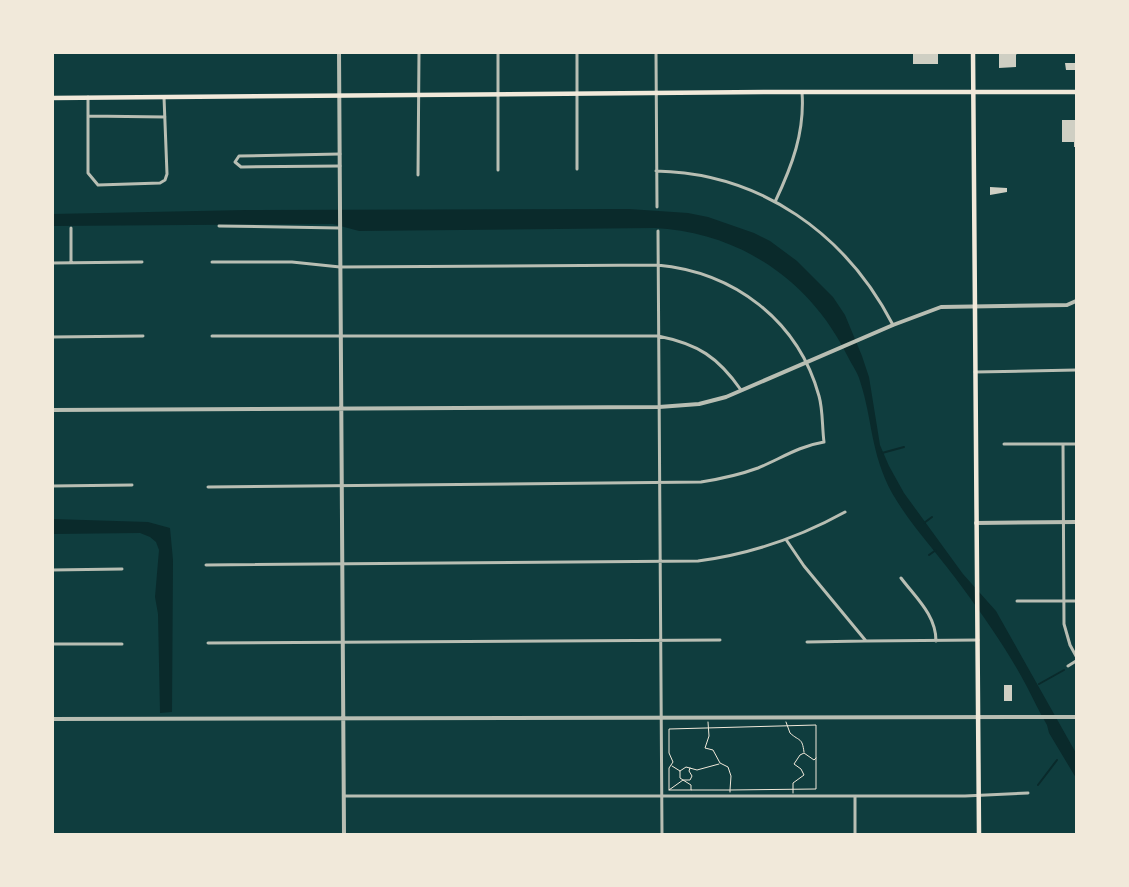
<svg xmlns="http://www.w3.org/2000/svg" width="1129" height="887" viewBox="0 0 1129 887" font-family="'IBM Plex Sans',sans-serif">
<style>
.water{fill:#0a2a2b}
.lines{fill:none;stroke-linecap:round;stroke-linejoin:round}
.stream{stroke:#0a2a2b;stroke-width:2}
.building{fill:#cfcfc3}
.path{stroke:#f1e9da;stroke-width:1}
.minor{stroke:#b8beb3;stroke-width:3}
.tertiary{stroke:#b8beb3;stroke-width:4}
.secondary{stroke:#f1e9da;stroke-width:4.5}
</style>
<rect width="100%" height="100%" fill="#0f3d3e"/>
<path class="water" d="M629 209 688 213 708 217 754 233 770 241 797 261 833 297 845 315 862 356 869 377 880 445 889 466 904 493 963 574 996 611 1076 753V778L1049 733 1047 725C1039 712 1033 698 1026 685 1008 651 985 618 962 587 940 556 911 526 892 493 870 452 873 421 860 381 858 373 852 365 848 357 811 281 740 232 654 228L359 231 333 224 53 226 52 214 246 210Z
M53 519 148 522 170 528 173 560 172 712 160 713 158 614 155 597 159 550 156 542 150 537 140 533 53 534Z"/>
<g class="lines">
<path class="stream" d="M882 453 904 447
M924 523 932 517
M929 555 936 550
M1039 684 1064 670
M1038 785 1057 760"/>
</g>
<path class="building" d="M913 52H938V64H913Z
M999 52H1018L1016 55V67L999 68Z
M1065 63H1076V70H1066Z
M1062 120H1076V147H1074V142H1062Z
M990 187 1007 188V192L990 195Z
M1004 685H1012V701H1004Z"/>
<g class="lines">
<path class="path" d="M786 722 790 733C800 742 802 737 804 752
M672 766 680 771V778L683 780H690L692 776 689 771 690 768
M680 771 686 767 697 770 719 764
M669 790 683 780 691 785V790H730L731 776 728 767 720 763 713 750 705 748 709 736 708 722
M691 790H669V768L673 762 669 753V729L816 725V789L730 790V792
M793 793V783L804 775 801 769 794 764 800 755 804 753 814 760 816 758"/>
<path class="minor" d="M656 52 657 207
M88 97V173L98 185 160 183 165 180 167 174 164 97
M88 116 165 117
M340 154 239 156 235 162 241 167 340 166
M577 169V52
M498 170V52
M656 171C761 173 846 234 893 325
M418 175 419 52
M775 202C792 166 805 132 802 92
M219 226 339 228
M658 231 662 834
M52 263 142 262
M71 263V228
M212 336H658C698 344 718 357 741 390
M52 337 143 336
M975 372 1076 370
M1004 444H1076
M1063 444 1064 624 1070 645 1076 656
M52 486 132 485
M208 487 701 482C720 479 739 475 758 468 780 459 799 446 824 442 822 427 823 410 819 396 798 320 734 272 657 265L340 267 292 262H212
M787 541 804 566 866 641 978 640
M206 565 698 561C751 554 798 538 845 512
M52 570 122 569
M901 578C916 598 936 615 936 641
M1017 601H1076
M807 642 865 641
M208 643 720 640
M52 644H122
M1068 666 1076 661
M344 796H965L1028 793
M855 796V834"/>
<path class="tertiary" d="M339 52 344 834
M52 410 659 407 699 404 726 397 893 325 941 307 1067 305 1076 301
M976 523 1076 522
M52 719 1076 717"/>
<path class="secondary" d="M973 52 979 834
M52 98 766 92H1076"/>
</g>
<rect width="1129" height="887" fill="none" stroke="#f1e9da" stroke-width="108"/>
</svg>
